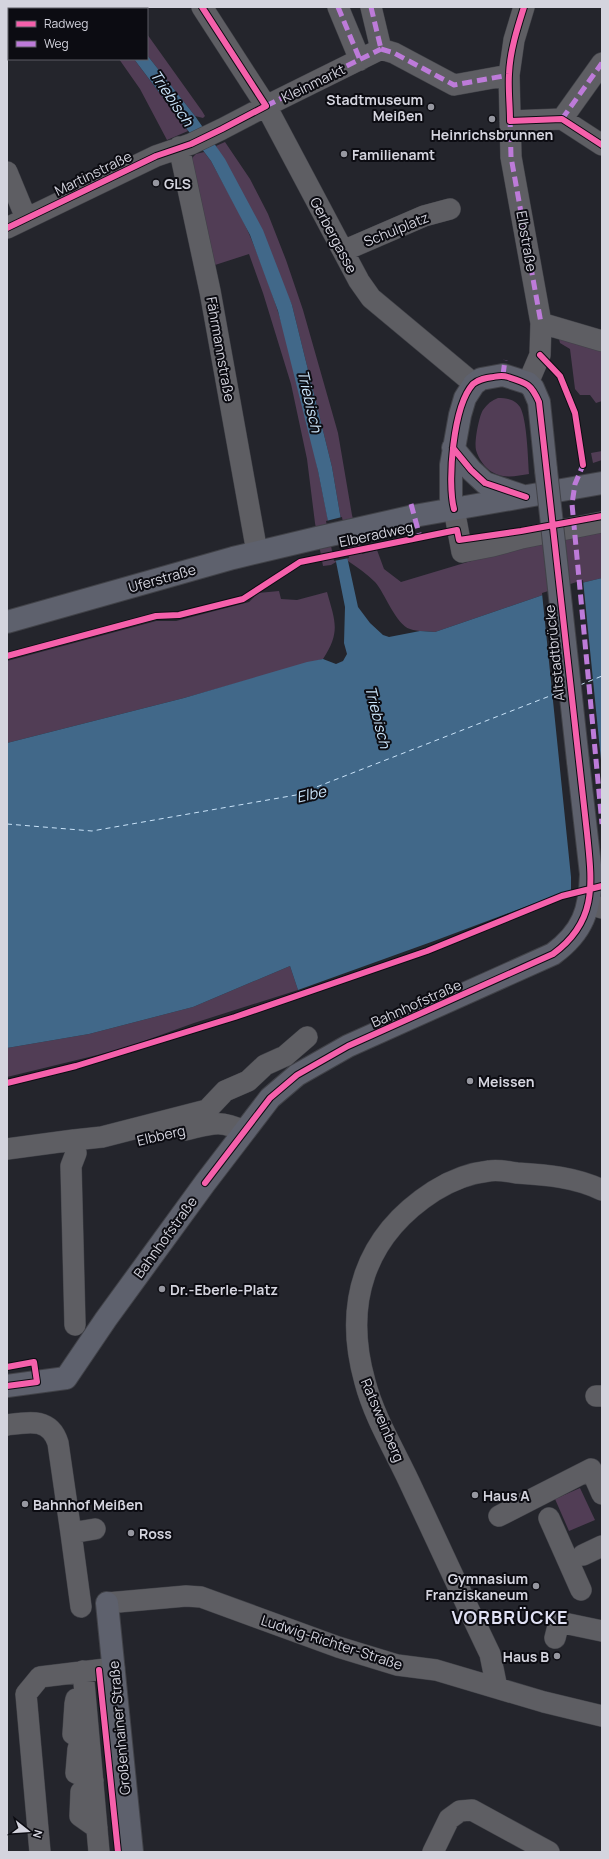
<svg xmlns="http://www.w3.org/2000/svg" width="609" height="1859" viewBox="0 0 609 1859" font-family="Manrope,sans-serif">
<style>
.green{fill:#513d55}
.water{fill:#416889}
.pier{fill:#24252c}
.lines{fill:none;stroke-linecap:round;stroke-linejoin:round}
.ferry{stroke:#c9e3f9;stroke-width:1;stroke-dasharray:5 4;stroke-linecap:butt}
.minor-casing{stroke:#414248;stroke-width:22}
.major-casing{stroke:#414248;stroke-width:24}
.minor{stroke:#5e5e63;stroke-width:21}
.major{stroke:#5e616d;stroke-width:22}
.major-bridge-casing{stroke:#414248;stroke-width:24;stroke-linecap:butt}
.major-bridge{stroke:#5e616d;stroke-width:22}
.quiet{stroke:#bd7bd9;stroke-width:5;stroke-dasharray:10 5;stroke-linecap:butt}
.cycleway-casing{stroke:#0c0c12;stroke-width:8}
.cycleway{stroke:#f560ab;stroke-width:6}
.poi-dot{fill:#9697a0;stroke:#0c0c12;stroke-width:1.5}
.labels{text-anchor:middle;dominant-baseline:central;stroke-width:4;stroke-linejoin:round;paint-order:stroke}
.street-label{font-size:14px;fill:#d4d4de;stroke:#0c0c12}
.poi-label{font-size:14px;font-weight:bold;fill:#d4d4de;stroke:#0c0c12;text-anchor:start}
.water-label{font-size:15px;font-style:italic;fill:#c9e3f9;stroke:#0c0c12}
.district-label{font-size:18px;font-weight:bold;letter-spacing:1px;fill:#e1e2f5;stroke:#0c0c12}
</style>
<rect width="100%" height="100%" fill="#24252c"/>
<path class="green" d="M147 34 202 111 205 116 203 118 195 116 147 55Z
M119 59H134L188 131 167 140 140 89Z
M225 142 250 179 268 214 286 260 303 310 338 433 352 515 362 554 377 550 384 569 401 582 491 555 602 527V578L569 586 435 632C428 631 418 632 410 629 396 625 385 593 375 582 367 574 357 567 348 561L332 467 292 305 216 146Z
M204 152 211 161C224 186 239 210 250 236 294 339 315 452 336 562L331 565 323 566 315 523 307 459 291 384 263 293 249 254 215 265 192 158 196 154Z
M558 335 602 349V401L596 403 590 395H580L575 389 570 349 560 343Z
M498 398C506 398 515 399 520 407 527 419 528 459 529 474 517 476 503 479 492 472 485 468 478 458 476 450 474 442 479 416 483 410 487 404 492 400 498 398Z
M602 451V460L593 463 591 453Z
M279 591 281 599 297 600 327 592C335 621 341 632 323 659L184 698 7 743V661L156 621H176L249 602 258 593Z
M290 966 298 990 194 1023 122 1049 7 1077V1048L89 1034 193 1007Z
M580 1488 595 1520 569 1531 555 1499Z"/>
<path class="water" d="M147 55 195 116 225 159 263 230 292 305 332 467 348 561 358 607 370 623 383 635 389 637 420 631 435 632 569 586 602 578V882L554 896 434 941 298 990 290 966 193 1007 89 1034 7 1048V743L184 698 307 662 323 659 336 664 343 661 347 654 344 643 345 607 318 471 278 311 250 235 211 161 134 59H147Z"/>
<path class="pier" d="M342 517 349 558 334 561 326 521Z
M583 580 602 770V884L571 893V877L542 593Z"/>
<g class="lines">
<path class="ferry" d="M580 685 602 676
M7 824 92 831 296 795 560 692"/>
<g class="minor-casing">
<path id="minor" d="M202 7 266 106 359 281 371 298 474 384
M338 7 360 60
M371 7 381 49
M524 7 514 40 509 75 511 157 541 323 540 355 528 383
M381 49 394 53 454 85 509 75
M562 119 602 63
M510 121 562 119 602 145
M179 147 210 291 257 552
M7 172 26 218
M7 228 156 156 191 144 222 129 266 106 381 49
M343 251 424 216 450 209
M541 323 602 341
M454 509 462 552 493 546 522 538 602 522
M589 904 602 908
M185 1130C211 1124 219 1119 244 1131
M74 1140 102 1137 207 1110 225 1091 248 1081 265 1065 285 1056 307 1037
M7 1149 74 1140 76 1153 71 1166 75 1325
M596 1396H602
M7 1425C28 1422 50 1417 58 1443L71 1533 95 1529
M499 1516 591 1469 602 1494
M549 1518 581 1590
M71 1533 81 1607
M583 1555 602 1546
M107 1603 186 1596 201 1597 338 1647 397 1665 436 1670 544 1702 602 1716
M555 1638 559 1622 602 1631
M83 1671 99 1852
M497 1688 490 1654C464 1600 439 1545 413 1490 397 1454 375 1420 365 1382 343 1304 364 1236 434 1191 450 1181 470 1173 489 1171 498 1169 509 1172 517 1173 547 1175 575 1177 602 1190
M76 1699 75 1704 73 1734 89 1743
M87 1744 78 1749 76 1773 93 1781
M92 1782 81 1792 80 1816 97 1828
M40 1852 26 1694 40 1677 114 1668
M433 1852 449 1819 460 1811 472 1810 549 1852"/>
</g>
<g class="major-casing">
<path id="major" d="M453 448 471 470 485 483 523 496
M454 509 451 499V465L460 415 465 398 474 384 481 379 503 375 528 383 533 388 539 402 546 470
M7 622 233 558 317 538 414 516 602 483
M7 1386 66 1378 106 1319 205 1183 270 1098 297 1075 348 1046 553 954C583 932 590 910 591 874L578 761
M107 1603 132 1852"/>
</g>
<use href="#minor" class="minor"/>
<use href="#major" class="major"/>
<g class="major-bridge-casing">
<path id="major-bridge" d="M546 470 578 761"/>
</g>
<use href="#major-bridge" class="major-bridge"/>
<path class="quiet" d="M338 7 360 60
M371 7 381 49
M381 49 394 53 454 85 509 75
M266 106 381 49
M510 117 511 157 541 323
M562 119 602 63
M503 375 505 360
M582 462 583 465 575 484 572 504 602 824
M411 504 420 537"/>
<g class="cycleway-casing">
<path id="cycleway" d="M524 7C517 29 510 51 509 74 508 89 510 105 510 121L562 119 602 145
M7 228 156 156 191 144 222 129 266 106 202 7
M540 355 560 376 575 413 583 465
M453 448 471 470 485 483 526 497
M7 656 156 616 179 615 243 599 300 562 457 530 459 540 521 531 602 516
M7 1083 76 1066 235 1017 427 951 562 896 602 886
M205 1183 270 1098 297 1075 348 1046 553 954C598 921 592 883 587 833L539 402C531 384 527 383 508 377 502 375 499 376 493 377 486 378 479 379 473 384 453 406 447 482 454 509
M7 1367 34 1362 37 1382 7 1386
M99 1670 118 1852"/>
</g>
<use href="#cycleway" class="cycleway"/>
</g>
<g class="poi-dot">
<circle cx="431" cy="107" r="4"/>
<circle cx="492" cy="119" r="4"/>
<circle cx="344" cy="154" r="4"/>
<circle cx="156" cy="183" r="4"/>
<circle cx="470" cy="1081" r="4"/>
<circle cx="162" cy="1289" r="4"/>
<circle cx="475" cy="1495" r="4"/>
<circle cx="25" cy="1504" r="4"/>
<circle cx="131" cy="1533" r="4"/>
<circle cx="536" cy="1586" r="4"/>
<circle cx="557" cy="1656" r="4"/>
</g>
<g class="labels">
<g class="street-label">
<text transform="translate(313 83) rotate(-26)">Kleinmarkt</text>
<text transform="translate(93 173) rotate(-26)">Martinstraße</text>
<text transform="translate(396 229) rotate(-22)">Schulplatz</text>
<text transform="translate(334 235) rotate(62)">Gerbergasse</text>
<text transform="translate(527 241) rotate(80)">Elbstraße</text>
<text transform="translate(221 349) rotate(80)">Fährmannstraße</text>
<text transform="translate(376 534) rotate(-12)">Elberadweg</text>
<text transform="translate(162 578) rotate(-16)">Uferstraße</text>
<text transform="translate(554 653) rotate(-96)">Altstadtbrücke</text>
<text transform="translate(416 1003) rotate(-24)">Bahnhofstraße</text>
<text transform="translate(161 1135) rotate(-13)">Elbberg</text>
<text transform="translate(165 1237) rotate(-54)">Bahnhofstraße</text>
<text transform="translate(383 1420) rotate(67)">Ratsweinberg</text>
<text transform="translate(332 1642) rotate(18)">Ludwig-Richter-Straße</text>
<text transform="translate(119 1728) rotate(-95)">Großenhainer Straße</text>
</g>
<g class="poi-label">
<text x="423" y="99" text-anchor="end">Stadtmuseum<tspan x="423" dy="16">Meißen</tspan></text>
<text x="492" y="134" text-anchor="middle">Heinrichsbrunnen</text>
<text x="352" y="154">Familienamt</text>
<text x="164" y="183">GLS</text>
<text x="478" y="1081">Meissen</text>
<text x="170" y="1289">Dr.-Eberle-Platz</text>
<text x="483" y="1495">Haus A</text>
<text x="33" y="1504">Bahnhof Meißen</text>
<text x="139" y="1533">Ross</text>
<text x="528" y="1578" text-anchor="end">Gymnasium<tspan x="528" dy="16">Franziskaneum</tspan></text>
<text x="549" y="1656" text-anchor="end">Haus B</text>
</g>
<g class="water-label">
<text transform="translate(172 98) rotate(56)">Triebisch</text>
<text transform="translate(310 401) rotate(77)">Triebisch</text>
<text transform="translate(378 717) rotate(76)">Triebisch</text>
<text transform="translate(311 794) rotate(-13)">Elbe</text>
</g>
<g class="district-label">
<text x="510" y="1617">VORBRÜCKE</text>
</g>
</g>
<rect width="609" height="1859" fill="none" stroke="#d4d4de" stroke-width="16"/>
<rect x="8" y="8" width="140" height="52" fill="#0c0c12" stroke="#5c5c64"/>
<rect x="16" y="21" width="20" height="6" fill="#f560ab" stroke="#5c5c64"/>
<text x="44" y="28" font-size="12" fill="#d4d4de">Radweg</text>
<rect x="16" y="41" width="20" height="6" fill="#bd7bd9" stroke="#5c5c64"/>
<text x="44" y="48" font-size="12" fill="#d4d4de">Weg</text>
<g transform="translate(28 1831) rotate(107)" stroke="#0c0c12" stroke-width="3" paint-order="stroke">
<path d="M0-3L7 15L0 10L-7 15Z" fill="#d4d4de"/>
<text y="-6" font-size="11" font-weight="bold" text-anchor="middle" fill="#d4d4de">N</text>
</g>
</svg>
